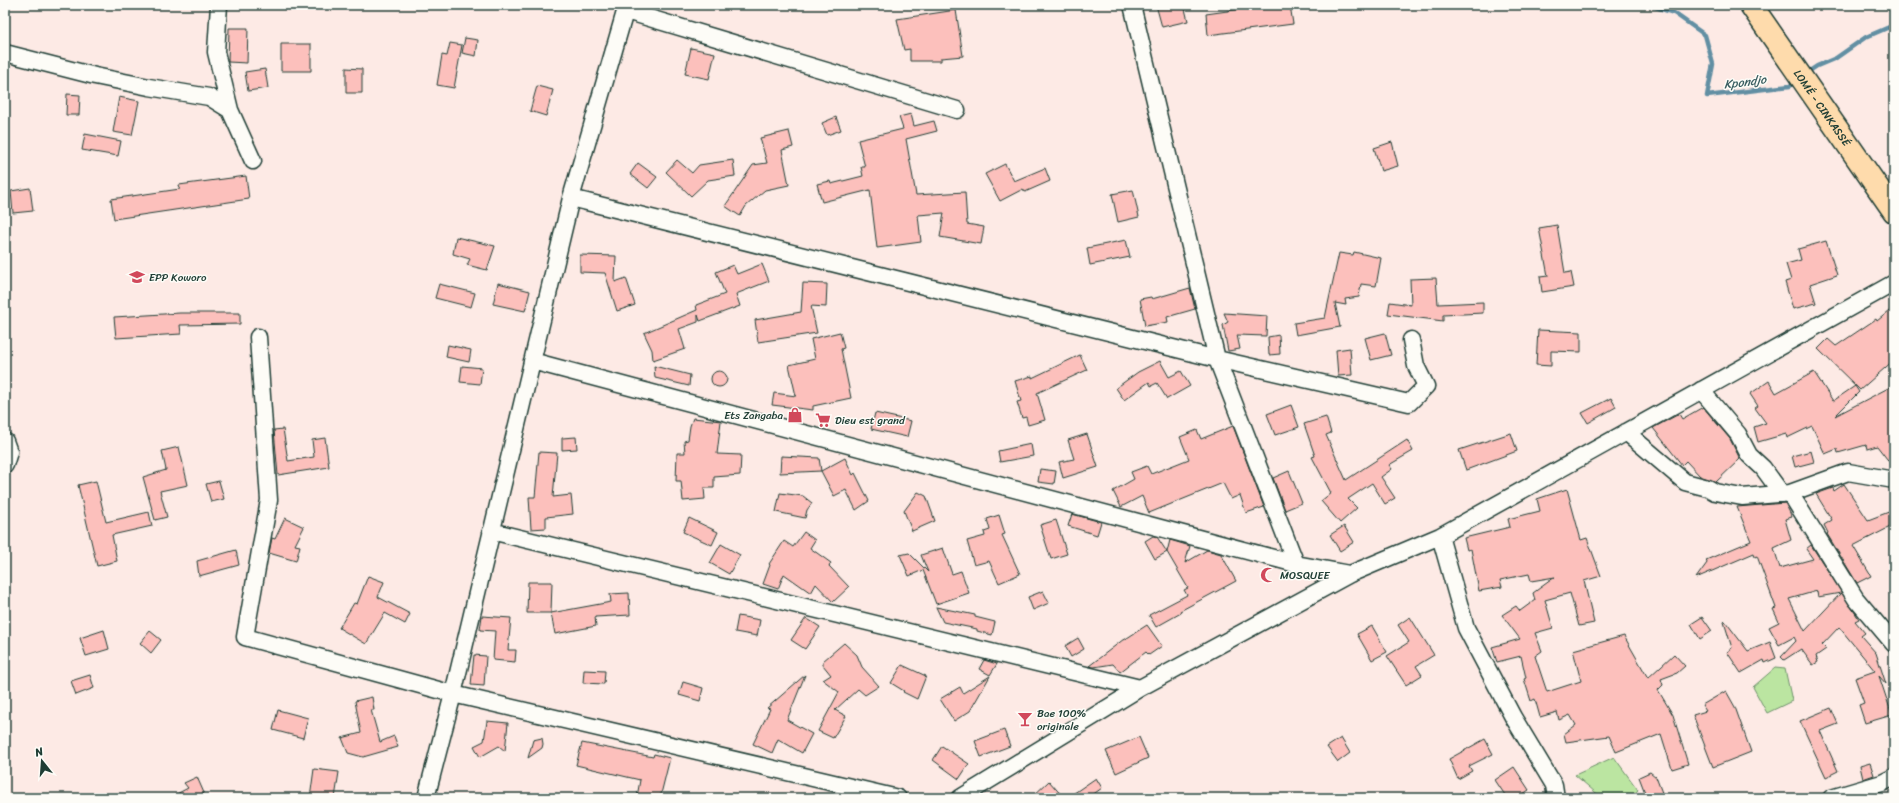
<svg xmlns="http://www.w3.org/2000/svg" width="1899" height="803" viewBox="0 0 1899 803" font-family="Sriracha,sans-serif">
<style>
.green{fill:#bbe5a1;stroke:#6d916a}
.lines{fill:none;stroke-linecap:round;stroke-linejoin:round}
.stream{stroke:#628fa3;stroke-width:4.5}
.building{fill:#fcc0bc;stroke:#1f3d34;fill-rule:evenodd}
.minor-casing{stroke:#1f3d34;stroke-width:19}
.trunk-casing{stroke:#1f3d34;stroke-width:25}
.minor{stroke:#fdfcf7;stroke-width:16}
.trunk{stroke:#fedbac;stroke-width:22}
.labels{text-anchor:middle;dominant-baseline:central;stroke-width:3;stroke-linejoin:round;paint-order:stroke}
.street-label{font-size:11px;fill:#1f3d34;stroke:#fdfcf7}
.poi-label{font-size:11px;fill:#1f3d34;stroke:#fdfcf7;text-anchor:start}
.water-label{font-size:12px;font-style:italic;fill:#3b5f62;stroke:#fdfcf7}
</style>
<rect width="100%" height="100%" fill="#fdeae5"/>
<filter id="ink" filterUnits="userSpaceOnUse"><feTurbulence type="fractalNoise" baseFrequency=".025" numOctaves="2"/><feDisplacementMap in="SourceGraphic" scale="8" xChannelSelector="R" yChannelSelector="G"/><feConvolveMatrix kernelMatrix="1 2 1 2 8 2 1 2 1" color-interpolation-filters="sRGB"/></filter>
<g filter="url(#ink)">
<path class="green" d="M1775 668 1785 669 1792 701 1767 713 1753 687Z
M1614 757 1638 790 1630 798H1602L1575 775Z"/>
<g class="lines">
<path class="stream" d="M1650 5 1674 13 1705 35 1713 64 1707 96 1790 86 1796 81
M1805 74 1817 66 1836 58 1866 37 1894 25"/>
</g>
<path class="building" d="M1156 5H1184L1188 21 1162 27Z
M1270 5H1290L1293 24 1208 35 1206 14Z
M956 10 963 56 941 58V61H910V49L904 50 897 19Z
M229 28H248L247 63 228 62Z
M465 38 478 40 476 56 462 53Z
M450 43 462 45 454 88 437 85 442 55 447 56Z
M281 44H311V71H281Z
M691 48 715 53 709 79 685 74Z
M346 68 362 69V93H346Z
M265 69 268 88 248 91 245 72Z
M537 86 553 90 546 116 530 111Z
M67 94 80 95 79 115H66Z
M119 97 139 101 132 135 113 132Z
M911 114 914 126 934 121 937 131 906 139 916 195 965 192 967 224 984 227 981 244 940 237 944 213 918 215 921 242 877 248 870 190 822 202 817 184 830 181 831 184 863 176 861 167H865L858 140 903 129 899 117Z
M836 117 841 130 827 135 822 123Z
M789 131 793 147 782 150 789 185 765 190 746 206 740 216 725 206 753 165 767 163 760 138Z
M85 134 121 141 118 156 82 150Z
M1392 142 1398 166 1381 171 1374 148Z
M677 160 692 173 699 165 733 160 735 176 708 180 691 196 666 172Z
M638 163 657 177 648 188 630 174Z
M1005 164 1014 181 1045 168 1050 181 1025 192 1023 189 1000 201 985 174Z
M246 176 249 199 114 219 111 199 180 189 179 185Z
M30 188 33 211 13 213 11 191Z
M1133 190 1139 217 1118 222 1112 194Z
M1557 225 1565 273 1571 272 1574 287 1542 292 1540 277 1548 276 1539 228Z
M456 237 495 246 487 270 467 265 470 259 453 254Z
M1126 240 1130 257 1090 265 1087 248Z
M1826 241 1837 275 1810 284 1816 303 1793 309 1785 282 1791 280 1786 264 1801 260 1798 249Z
M1354 252 1381 258 1376 286 1361 284 1359 297 1345 299 1346 305 1335 303 1340 327 1296 335 1294 323 1325 318 1339 253 1353 255Z
M580 255 616 256 615 282 626 278 635 305 617 311 605 273 580 272Z
M762 264 769 281 736 294 740 306 700 321 698 315V322L679 329 685 349 653 360 652 350 644 333 697 310 696 305 725 294 716 272 733 265 737 274Z
M1436 278 1438 304 1483 302V313L1443 315V321L1388 314 1390 302 1411 305 1410 279Z
M498 283 530 291 525 311 493 304Z
M803 283 827 284 826 307 811 306 817 333 758 342 755 320 801 312Z
M439 284 475 293 471 307 435 298Z
M1190 288 1195 309 1167 317 1168 322 1145 326 1140 299 1151 297 1152 299Z
M1894 307V360L1860 390 1818 349 1828 339 1836 346 1876 319 1877 321Z
M180 313H240V324L180 325 181 334 116 338 114 317Z
M1224 313 1267 316 1266 336 1237 335 1240 349 1228 351 1223 325 1228 322Z
M1538 330 1581 332V352L1551 351V366L1536 365Z
M840 332 844 348 841 349 851 398 813 406V410L772 405 774 393 796 396 789 365 815 359 811 339Z
M1385 333 1391 355 1371 360 1365 338Z
M1279 335 1280 354 1269 355 1268 337Z
M448 345 471 350 469 362 446 357Z
M1350 348 1352 375 1338 376 1336 350Z
M1080 355 1087 370 1037 393 1045 420 1028 425 1026 417 1022 418 1017 402 1021 401 1015 381 1032 376V378Z
M1160 361 1169 377 1181 371 1190 386 1167 399 1157 383 1151 386 1149 382 1124 400 1116 388 1138 372Z
M462 366 482 368 480 384 460 382Z
M654 366 690 375 689 386 655 378Z
M711 379a8 8 0 1 1 16 0a8 8 0 1 1-16 0Z
M1814 372 1833 401 1855 386 1859 392 1835 416 1894 385V468L1877 446 1867 449 1866 445 1838 453 1837 449 1825 454 1812 426 1787 438 1786 434 1758 442 1754 427 1766 423 1755 408 1758 406 1750 394 1769 381 1776 393Z
M1611 398 1616 407 1588 423 1582 413Z
M1291 405 1299 427 1275 435 1267 414Z
M1703 407 1730 439 1740 459 1716 482 1700 476 1686 461 1682 465 1653 428 1679 414 1682 419Z
M875 413 911 421 907 437 871 429Z
M1326 417 1331 433 1326 435 1346 480 1407 440 1413 451 1389 465 1392 469 1381 477 1395 498 1385 504 1372 483 1348 499 1357 508 1340 523 1321 501 1331 493 1312 457 1315 456 1304 424Z
M693 418 721 421 717 454 741 455 740 475 714 477V488H704L705 499 683 501 681 481H676L677 453H685L684 441 688 440 690 426Z
M1233 426 1264 507 1246 513 1240 495 1231 499 1223 483 1149 513 1142 496 1121 507 1113 491 1134 479 1131 472 1147 466 1151 474 1189 459 1180 437 1197 430 1201 439Z
M283 429 288 461 314 457 312 440 325 438 329 467 278 475 274 430Z
M1511 433 1517 451 1466 470 1459 450Z
M1087 434 1098 467 1063 478 1059 462 1074 459 1068 440Z
M576 437 577 449 562 450V438Z
M1031 444 1033 456 1000 462 998 451Z
M179 447 188 485 160 491 167 517 155 520 143 477 166 470 162 451Z
M1811 451 1814 462 1795 467 1792 456Z
M539 452 557 453 553 497 571 495 573 514 546 517V528L531 529 529 497H535Z
M781 456 819 458 821 471 780 473Z
M845 458 853 475 855 473 869 501 856 510 846 490 834 496 821 471Z
M1040 469 1056 471 1054 484 1038 482Z
M1289 471 1302 503 1285 510 1273 478Z
M96 481 106 522 149 512 152 526 112 535 117 561 97 566 78 485Z
M219 481 224 499 211 502 206 484Z
M1844 484 1868 520 1894 510V525L1853 546 1871 576 1857 583 1827 534 1828 533 1824 525 1832 520 1816 494 1833 488 1834 491Z
M1567 489 1581 540 1587 538 1601 576 1584 581 1594 623 1579 626 1570 593 1545 600 1553 628 1535 633 1542 651 1535 656 1547 692 1581 681 1573 650 1624 636 1648 678 1674 654 1685 666 1677 673 1661 679 1663 685 1658 690 1673 715 1688 764 1672 769 1661 734 1616 752 1609 736 1566 742 1564 734 1576 725 1570 715 1559 720 1557 712 1540 717 1535 699 1531 701 1524 679 1526 678 1521 656 1497 662 1492 647 1520 639 1502 615 1516 606 1520 611 1535 600 1533 593 1555 577 1531 581 1529 574 1500 580 1502 587 1479 591 1471 549 1467 550 1464 538 1510 527 1508 519 1540 511 1537 499Z
M918 492 926 496 935 521 912 531 904 511Z
M780 493 803 496 812 503 807 510 805 518 776 512Z
M1785 503 1792 517 1785 519 1791 540 1774 548 1780 568 1813 559 1806 549 1811 545 1859 619 1855 621 1865 633 1861 636 1876 653 1886 684 1879 676 1892 715 1865 723 1859 705 1864 703 1855 678 1875 671 1839 627 1822 645 1826 649 1816 656 1818 662 1813 665 1801 649 1784 660 1781 657 1796 641 1794 637 1779 645 1769 627 1779 622 1773 609 1776 608 1757 556 1755 557 1754 553 1696 578 1707 563 1706 560 1751 541 1737 507ZM1817 591 1818 597 1841 593 1805 631 1789 599Z
M1072 514 1101 522 1097 535 1068 526Z
M999 515 1005 534 1002 535 1020 574 999 583 989 561 974 565 967 541 985 536 984 532 990 530 987 519Z
M285 518 304 527 295 545 300 546 296 561 269 553 272 538 275 539Z
M689 518 718 532 712 545 683 532Z
M1056 520 1067 554 1051 559 1040 525Z
M1344 526 1354 542 1340 551 1330 535Z
M804 532 815 540 810 548 831 563 829 566 849 587 833 602 816 584 811 593 784 574 778 589 763 584 770 565 769 564 784 541 793 547Z
M1153 536 1157 537 1167 552 1155 559 1145 541Z
M1170 540 1190 546 1185 563 1207 550 1221 554 1236 581 1180 611 1181 613 1156 627 1149 615 1187 595 1184 590 1188 588 1167 552Z
M721 544 740 555 729 574 710 563Z
M943 548 952 574 961 571 969 593 936 604 923 570 909 576 900 555 909 553 928 572 921 555Z
M236 550 239 565 199 576 197 561Z
M368 576 384 582 378 597 410 614 405 624 385 613 366 644 339 628 354 603 357 604Z
M528 582H552L551 613 611 602 610 594 629 593 630 615 595 617 596 626 555 634 551 613H527Z
M1043 591 1049 603 1033 610 1028 597Z
M936 607 975 615V617L995 622 992 635 977 631V629L943 622Z
M482 616 511 618 508 650H516L515 662 493 660 495 631 480 630Z
M738 616 760 620 757 636 735 632Z
M1410 617 1434 655 1416 666 1422 675 1406 685 1387 656 1409 642 1398 625Z
M1702 617 1712 631 1700 639 1691 624Z
M806 618 820 627 805 649 791 640Z
M1725 621 1748 651 1770 642 1776 658 1765 663 1764 660 1741 673 1727 652 1732 648 1724 622Z
M1147 625 1162 646 1149 655 1146 652 1120 672 1113 664 1094 667 1089 666 1124 639V640Z
M1372 626 1387 652 1372 660 1357 634Z
M104 630 109 649 86 656 80 638Z
M150 631 161 640 151 653 140 643Z
M1078 638 1084 649 1071 657 1065 646Z
M844 643 857 655 862 667 879 686 865 695 858 689 835 710 846 716 833 738 818 731 839 692 823 680 831 675 823 665V661Z
M474 655 486 656 484 686 471 685Z
M984 660 997 664 990 675 979 669Z
M902 665 926 676 917 699 903 692 904 691 891 683Z
M584 670 605 671 604 684 583 683Z
M90 675 94 688 76 695 71 681Z
M805 675 787 720 812 734 802 753 778 739 772 753 753 744 770 709 767 708Z
M990 676 970 711 954 721 940 699 960 687 963 693Z
M683 682 703 688 700 701 679 695Z
M1726 691 1735 707 1751 752 1713 767 1693 715 1706 711 1702 705Z
M372 697 374 710H371L380 742 394 736 398 747 363 757 348 753 342 738 361 733 355 701Z
M1831 708 1838 724 1820 731 1838 771 1826 777 1800 721Z
M278 710 308 718 303 738 273 730Z
M487 721 508 723 505 751 499 746 480 757 474 746 484 741Z
M1004 730 1010 746 981 757 975 741Z
M1139 737 1148 758 1116 773 1106 751Z
M542 738 543 744 542 748 528 758 533 740Z
M1341 738 1350 753 1338 762 1327 747Z
M1485 739 1493 754 1469 766 1472 771 1458 779 1449 759Z
M582 743 653 757 654 754 670 758 660 798 637 797 640 780 576 765Z
M942 746 969 764 959 779 933 760Z
M1870 763 1874 775 1863 779 1860 766Z
M1514 767 1529 790 1517 798H1507L1495 780Z
M314 769 339 772 335 798H310Z
M1650 772 1656 777 1664 798H1647L1639 777Z
M197 777 204 793 196 798H169L188 788 184 783Z
M1096 778 1102 788 1088 798H1067Z
M1049 781 1064 798H1031Z"/>
<g class="lines">
<g class="minor-casing">
<path id="minor" d="M219 5 216 52 230 110 253 161
M626 11 957 110
M5 53 95 76 149 87 209 97 230 110
M571 198 1217 359 1132 5
M258 337 269 500 245 637 453 694 898 798
M532 361 1296 564 1350 574
M1701 390 1738 434 1749 455 1763 468 1782 494
M1626 432 1685 482 1708 488 1715 492 1742 497 1790 493 1848 472 1894 480
M5 441 9 452 5 465
M1790 493 1856 599 1894 644
M491 531 1140 688
M1440 536 1466 628 1513 717 1554 785 1556 798
M1296 564 1217 359 1409 403 1426 386 1416 366 1411 340
M426 798 453 694 571 198 627 5
M960 798 1140 688 1350 574 1440 536 1894 283
M1831 798 1882 783 1894 777"/>
</g>
<g class="trunk-casing">
<g id="trunk">
<path id="s1" d="M1751 5 1894 211"/>
</g>
</g>
<use href="#minor" class="minor"/>
<use href="#trunk" class="trunk"/>
</g>
</g>
<defs>
<g id="school-bare" transform="scale(1.2)"><path d="M0-5L7-2L0 1L-7-2ZM-4 1L0 2.5L4 1V4Q0 6-4 4Z" fill="#d1495b" stroke="#fdfcf7" stroke-width="2.5" paint-order="stroke"/></g>
<g id="shop-bare" transform="scale(1.2)"><path d="M-5-2.5h2.3a2.7 3.5 0 0 1 5.4 0H5L5.5 6h-11ZM-1.5-2.5h3a1.5 2.3 0 0 0-3 0Z" fill="#d1495b" stroke="#fdfcf7" stroke-width="2.5" paint-order="stroke"/></g>
<g id="supermarket-bare" transform="scale(1.2)"><path d="M-6-5.5h2.5l.6 2H6L4.5 2H-2.5L-4.4-4H-6ZM-1.5 3.2a1.3 1.3 0 1 0 .1 0ZM3 3.2a1.3 1.3 0 1 0 .1 0Z" fill="#d1495b" stroke="#fdfcf7" stroke-width="2.5" paint-order="stroke"/></g>
<g id="mosque-bare" transform="scale(1.2)"><path d="M3.5-4.9A6 6 0 1 0 3.5 4.9A5 5 0 1 1 3.5-4.9Z" fill="#d1495b" stroke="#fdfcf7" stroke-width="2.5" paint-order="stroke"/></g>
<g id="bar-bare" transform="scale(1.2)"><path d="M-6-5H6L.8 .8V4.5H3.5V6h-7V4.5H-.8V.8Z" fill="#d1495b" stroke="#fdfcf7" stroke-width="2.5" paint-order="stroke"/></g>
</defs>
<g fill-rule="evenodd">
<use href="#school-bare" x="137" y="277"/>
<use href="#shop-bare" x="795" y="415"/>
<use href="#supermarket-bare" x="823" y="420"/>
<use href="#mosque-bare" x="1268" y="575"/>
<use href="#bar-bare" x="1025" y="719"/>
</g>
<g class="labels">
<g class="street-label">
<text stroke="none"><textPath href="#s1" startOffset="125">LOMÉ - CINKASSÉ</textPath></text>
</g>
<g class="poi-label">
<text x="149" y="277">EPP Koworo</text>
<text x="783" y="415" text-anchor="end">Ets Zangaba</text>
<text x="835" y="420">Dieu est grand</text>
<text x="1280" y="575">MOSQUEE</text>
<text x="1037" y="713">Bae 100%<tspan x="1037" dy="13">originale</tspan></text>
</g>
<g class="water-label">
<text transform="translate(1745 82) rotate(-7)">Kpondjo</text>
</g>
</g>
<rect width="1899" height="803" fill="none" stroke="#fdfcf7" stroke-width="20"/>
<rect x="10" y="10" width="1879" height="783" fill="none" stroke="#1f3d34" stroke-width="1.5" filter="url(#ink)"/>
<g transform="translate(42 761) rotate(343)" stroke="#fdfcf7" stroke-width="3" paint-order="stroke">
<path d="M0-3L7 15L0 10L-7 15Z" fill="#1f3d34"/>
<text y="-6" font-size="11" font-weight="bold" text-anchor="middle" fill="#1f3d34">N</text>
</g>
</svg>
